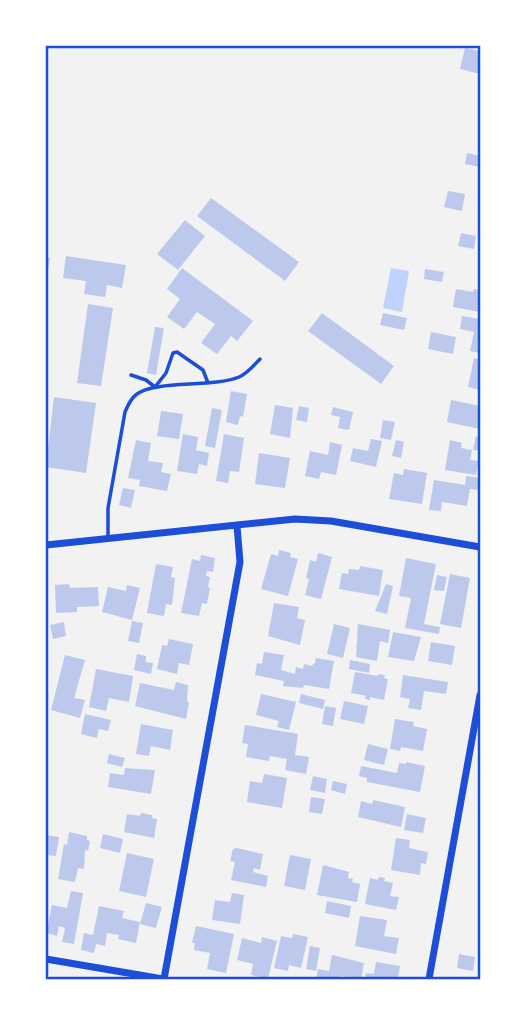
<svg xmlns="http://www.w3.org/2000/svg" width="526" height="1025" viewBox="0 0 526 1025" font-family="'DM Sans',sans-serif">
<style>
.water{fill:#bfd3fe}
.building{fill:#bdc9ec}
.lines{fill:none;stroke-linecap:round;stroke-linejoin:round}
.service{stroke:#1d4ed8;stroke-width:3.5}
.minor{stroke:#1d4ed8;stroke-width:7}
.neatline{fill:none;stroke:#1d4ed8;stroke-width:2.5}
</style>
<rect width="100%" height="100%" fill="#f2f2f2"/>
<path class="water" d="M391 268 409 271 402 312 383 308Z"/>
<path class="building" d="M465 48 480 51V74L460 69Z
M467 153 480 156V167L465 164Z
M448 191 465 194 462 211 444 207Z
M211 198 299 262 285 281 197 216Z
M185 220 205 236 178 270 157 254Z
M461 233 476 236 474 249 458 246Z
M66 256 126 265 122 288 107 285 105 297 84 294 86 281 63 278Z
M46 258H50L47 277H46Z
M182 268 253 321 237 341 231 336 217 354 201 343 215 324 197 312 184 329 167 317 180 299 167 289Z
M425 269 444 272 442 282 424 279Z
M456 289 473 292 474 289 480 290V312L453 307Z
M88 304 113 308 101 386 77 383Z
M322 313 394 366 381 384 308 331Z
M383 313 407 318 404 330 380 325Z
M462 316 480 319V353L470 351 474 332 460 329Z
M155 327 164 328 156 375 147 373Z
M431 332 456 337 453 354 428 349Z
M474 358 480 360V390L468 387Z
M231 391 247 394 243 417 240 416 238 425 226 422Z
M54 397 96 403 86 473 46 467Z
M451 400 480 406V429L447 422Z
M275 405 293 408 290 438 270 434Z
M299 406 309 408 307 422 296 420Z
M333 407 353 412 349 430 338 428 340 417 331 415Z
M212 408 222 410 215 448 205 446Z
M161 411 183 414 179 439 157 436Z
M383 420 395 422 391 440 380 438Z
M183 434 198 437 196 450 209 453 207 466 199 464 197 474 177 471Z
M224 434 244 438 239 472 230 471 228 483 216 481Z
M476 436 480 437V451L473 450Z
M371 439 382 441 376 467 350 461 353 448 368 451Z
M136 440 151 443 148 461 163 463 161 472 171 474 167 491 139 486 140 480 128 478Z
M396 440 404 442 401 458 392 456Z
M450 440 462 443 461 448 472 450 470 460 479 461 476 475 445 470Z
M330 442 342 445 336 475 321 472 319 479 305 476 310 451 328 455Z
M259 453 290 458 285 488 255 484Z
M404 469 427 473 422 504 389 499 394 473 403 475Z
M466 476 480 478V490L470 489 467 506 442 502 441 511 429 510 434 480 465 485Z
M123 488 135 490 131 508 119 505Z
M279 550 291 553 290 557 298 559 288 596 261 589 271 554 278 556Z
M318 553 332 557 321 599 305 595 309 579 306 578 310 560 316 562Z
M201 555 215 558 213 572 207 571 206 576 210 577 208 587 210 588 207 604 202 603 199 616 181 613 192 559 200 561Z
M406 558 436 564 424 624 440 627 439 634 405 628 411 598 399 596Z
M156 564 173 567 171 577 175 578 172 605 166 604 164 616 147 613Z
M360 566 383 570 379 596 339 589 342 573 348 574 349 569 359 570Z
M450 574 470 578 461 628 440 624Z
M437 575 447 577 444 591 434 590Z
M69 584 70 588 98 587 99 606 77 607V612L56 613 55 585Z
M386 584 393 586 387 614 375 611Z
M127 585 140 588 132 620 102 612 108 587 126 591Z
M274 603 299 607 297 618 305 620 300 645 268 636Z
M132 621 143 623 139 643 128 641Z
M64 622 66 636 53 639 50 625Z
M334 624 350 628 343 658 327 654Z
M358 624 390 630 388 643 380 641 377 661 356 657Z
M393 632 421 637 414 661 388 657Z
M169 639 193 644 189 665 179 663 177 674 157 669 162 645 167 646Z
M431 642 455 646 452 665 428 661Z
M264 652 284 655 281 670 295 674 296 667 303 669 304 664 311 666 315 663 316 658 334 661 329 689 304 685 303 688 292 687 283 686 284 681 255 675 257 663 262 664Z
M137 654 146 656V662L153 663 151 674 134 670Z
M65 655 85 660 74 698 85 700 80 718 51 710Z
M350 660 370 664 369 673 349 669Z
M96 669 133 676 129 702 109 698 106 711 89 707Z
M355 672 378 676V674L385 675 384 678 388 679 384 700 370 697V700L365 699 366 696 351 693Z
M403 675 448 682 446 694 424 691 421 710 408 708 410 699 400 697Z
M176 682 188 685 187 702H189L186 719 135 706 140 683 174 690Z
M261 694 296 702 289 730 277 727 279 721 256 715Z
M301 694 325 700 323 709 299 703Z
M344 701 368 706 364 724 340 719Z
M325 706 336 708 333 726 322 724Z
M85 714 111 720 108 731 99 729 97 738 81 734Z
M395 719 414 722 413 726 427 729 423 751 401 747 400 751 390 749Z
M141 724 173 730 170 750 151 746 149 756 136 754Z
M245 725 298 734 295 755 309 757 306 774 285 770 287 759 270 756 269 761 246 757 248 744 242 743Z
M368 744 388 749 384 765 364 760Z
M109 754 125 758 122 767 107 763Z
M406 762 425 766 420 792 367 782V778L359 776 361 766 397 773 399 763 406 764Z
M125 768 155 770 151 794 108 787 110 773 124 775Z
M264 774 287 778 282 808 247 802 250 781 262 783Z
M313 776 327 779 325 793 310 790Z
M333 781 347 784 345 794 331 790Z
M311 797 325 799 322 814 309 812Z
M373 800 405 807 401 827 358 817 361 801 372 804Z
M141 813 152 815V818L157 819 154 838 124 832 127 814 140 816Z
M407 814 426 818 423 833 404 830Z
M69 832 87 836V840L90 841 88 851 85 850 84 869 78 868 75 882 58 879 64 844 67 845Z
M103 834 123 839 120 853 100 848Z
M46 835 59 837 56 856 46 855Z
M396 838 410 840 409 848 428 852 426 864 421 863 420 875 391 870Z
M237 848 263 854 260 870 254 868 253 872 268 876 266 887 231 880 235 862 230 861 233 849Z
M127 853 154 859 146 897 119 891Z
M290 855 311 859 305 890 284 886Z
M323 865 349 872 348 878 353 879 352 882 360 884 357 902 317 895Z
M379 877 385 878 384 881 393 883 390 896 399 897 396 910 365 904 370 878 378 880Z
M71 891 83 893 74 944 62 942 65 928 59 926 57 936 46 933 52 905 67 908Z
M232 893 244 895 240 924 212 920 215 900 230 902Z
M327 901 351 906 349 918 325 913Z
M146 903 162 907 156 928 140 924Z
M99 906 124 911 122 918 140 922 136 943 118 939 119 935 107 933 105 946 96 944 94 953 81 950 84 933 93 935Z
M360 916 387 920 384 936 399 938 396 954 355 946Z
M196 926 234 934 226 973 207 969 210 953 194 950 195 943H192Z
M293 934 308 937 301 968 289 965 288 971 274 968 281 936 292 938Z
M262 937 277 941 268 979 251 975 253 964 237 960 242 938 261 943Z
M310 946 320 948 316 971 306 969Z
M459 954 475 957 473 971 457 968Z
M332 955 364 963 361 979 341 976 340 979H316L318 969 329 971Z
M376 962 400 966 398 979H365L366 973 374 974Z"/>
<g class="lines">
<path class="service" d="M131 375 146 380 155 387
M155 387 166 373 173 353 177 352 203 370 208 383
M108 538V508L125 412C128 405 131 398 137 394 156 380 212 388 239 377 248 373 254 365 260 359"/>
<path class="minor" d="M46 545 295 519 331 521 480 547
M46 959 163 979
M164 979 240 562 237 526
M429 979 480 695"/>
</g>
<rect width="526" height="1025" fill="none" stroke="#ffffff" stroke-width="94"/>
<rect x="47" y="47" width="432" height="931" class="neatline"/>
</svg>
